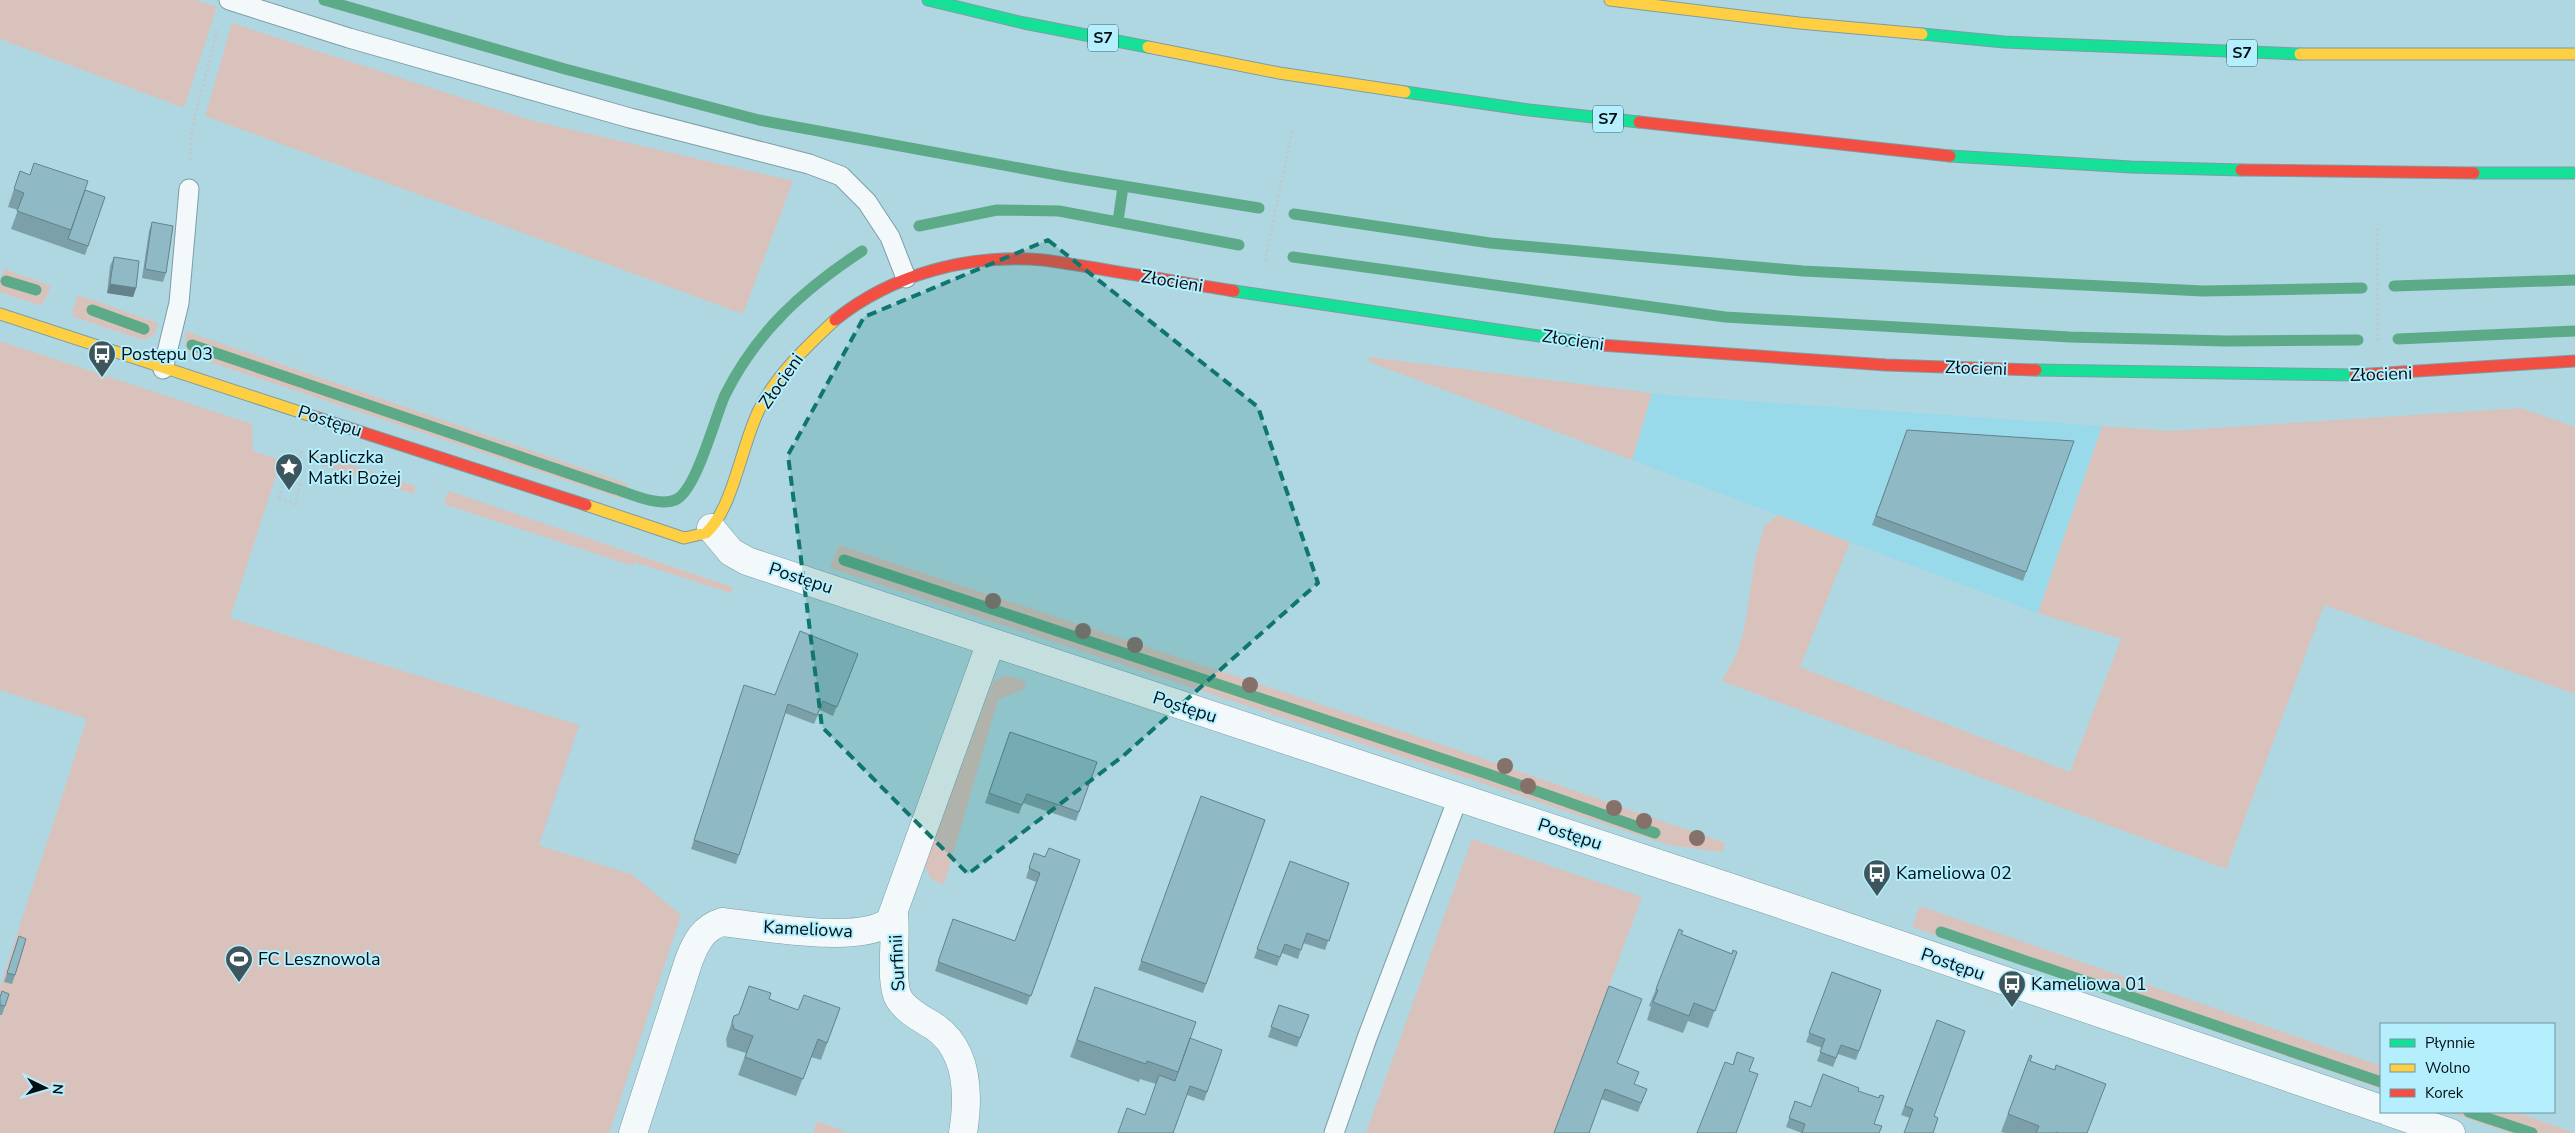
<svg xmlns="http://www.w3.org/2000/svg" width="2575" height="1133" viewBox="0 0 2575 1133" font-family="'Nunito Sans',sans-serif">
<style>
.built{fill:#98d9ea}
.green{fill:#d9c2bb}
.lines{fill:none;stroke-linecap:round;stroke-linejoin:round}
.stream{stroke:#5caa88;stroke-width:11}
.lane-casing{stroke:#7c9da5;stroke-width:21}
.street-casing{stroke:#7c9da5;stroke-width:29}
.fast-casing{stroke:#7c9da5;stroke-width:13}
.slow-casing{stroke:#7c9da5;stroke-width:13}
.jam-casing{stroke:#7c9da5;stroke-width:13}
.path{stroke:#bdc9cd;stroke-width:3;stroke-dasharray:2.5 2.5;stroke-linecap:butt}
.lane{stroke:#f3f9fb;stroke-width:19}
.street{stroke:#f3f9fb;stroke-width:28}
.fast{stroke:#16e098;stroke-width:11}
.slow{stroke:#ffcf43;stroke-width:11}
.jam{stroke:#f24e42;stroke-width:11}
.tree{fill:#86706a}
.wall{fill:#7ba0a9}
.shaded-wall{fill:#64828a}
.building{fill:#8fbac5;stroke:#64828a}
.marked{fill:#0f766e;fill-opacity:0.2;stroke:#0f766e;stroke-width:4;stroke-dasharray:10 6;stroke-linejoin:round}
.labels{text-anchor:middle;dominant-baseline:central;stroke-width:4;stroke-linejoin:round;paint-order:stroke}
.shield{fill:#b5effe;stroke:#36525b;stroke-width:1}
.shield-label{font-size:16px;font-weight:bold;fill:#000f15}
.street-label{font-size:18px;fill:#000f15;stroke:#b5effe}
.poi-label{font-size:18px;fill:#000f15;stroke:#b5effe;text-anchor:start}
</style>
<rect width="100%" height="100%" fill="#afd7e2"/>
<path class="built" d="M1652 393 1677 396 2102 426 2038 613 1632 460Z"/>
<path class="green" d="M0 0H197L217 7 184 108 0 39Z
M232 23 530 120 793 181 743 314 205 116Z
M4 269 51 286 44 302 38 305 0 292V281Z
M78 295 158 323C156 332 153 338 143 340L74 317 72 312Z
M185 331 628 484 622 499 197 358 187 351Z
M0 341 252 424 253 451 281 460 230 618 579 725 539 845 633 875 681 915 609 1133H0V987L87 719 0 690Z
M1369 357 1652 393 1632 460 1369 362Z
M2521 408 2575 427V694L2324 605 2226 869 1722 681 1736 655 1744 631 1755 559 1764 527 1778 515 1850 542 1800 667 2070 772 2121 639 2038 613 2102 426 2169 431Z
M315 452 415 486 414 494 312 462Z
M448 491 733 587 731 593 634 562 633 566 444 504Z
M839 545 1446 746 1725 843 1722 852 1668 845 830 568Z
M1005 675 1026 681 1024 689 998 700 944 885 931 879 925 866 986 699 994 681Z
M1472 839 1642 897 1554 1133H1366Z
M1920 906 2381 1066V1089L1912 927Z
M2448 1112H2515L2575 1133H2510Z
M817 1121 849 1133H813Z"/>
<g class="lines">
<path class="stream" d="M324 0 565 69 759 120 1068 177 1259 208
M1294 214 1490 243 1803 271 2203 291 2362 288
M1118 221 1123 187
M919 226 997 210 1059 211 1239 245
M1293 257 1725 317 2070 337 2226 341 2358 340
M6 281 36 290
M2394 286 2575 280
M92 310 144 329
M2398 339 2575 331
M192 345 612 488C629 493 657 507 675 500 696 492 715 417 725 395 757 331 803 290 862 251
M844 560 1488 774 1655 833
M1941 932 2381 1082
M2469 1112 2532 1133"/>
<g class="lane-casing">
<path id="lane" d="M229 0 349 38 630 118 809 164 841 176 867 202 890 237 906 278
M163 369 179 303 189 189
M1334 1133 1367 1038 1458 798"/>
</g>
<g class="street-casing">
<path id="street" d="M711 528 731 552 747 561 1774 902 2381 1109
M894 915C897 937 889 982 899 999 906 1011 924 1020 935 1027 969 1051 969 1096 963 1133
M2389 1112 2451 1133
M633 1133 689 960C696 942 703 928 722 922 761 926 861 945 890 921L991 642"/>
</g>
<g class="fast-casing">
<path id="fast" d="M928 0 1024 23 1148 47
M1922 34 2004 42 2300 54
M1405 92 1529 110 1639 122
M1950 156 2131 167 2241 170
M2474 173H2575
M1234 291 1600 345
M2036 370 2355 375"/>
</g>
<g class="slow-casing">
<path id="slow" d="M1610 0 1799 23 1922 34
M1148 47 1279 73 1405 92
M2300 54H2575
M0 314 318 418
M586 505 684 538 706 533C733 509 742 443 759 410 776 375 807 346 835 320"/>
</g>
<g class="jam-casing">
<path id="jam" d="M1639 122 1950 156
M2241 170 2474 173
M835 320C892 274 971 253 1043 260 1068 263 1093 268 1118 272 1157 278 1196 285 1234 291
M1600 345 1886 365 2036 370
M2355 375 2575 361
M318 418 586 505"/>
</g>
<path class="path" d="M190 160 192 128 218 28
M2377 228 2378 342
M1265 261 1292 131
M285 479 300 484 295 504 278 499Z
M293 482 303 448"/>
<use href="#lane" class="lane"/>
<use href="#street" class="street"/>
<use href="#fast" class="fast"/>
<use href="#slow" class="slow"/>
<use href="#jam" class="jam"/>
</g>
<g class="tree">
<circle cx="993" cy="601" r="8"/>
<circle cx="1083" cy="631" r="8"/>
<circle cx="1135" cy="645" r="8"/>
<circle cx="1250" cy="685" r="8"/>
<circle cx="1505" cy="766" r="8"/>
<circle cx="1528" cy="786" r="8"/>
<circle cx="1614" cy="808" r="8"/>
<circle cx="1644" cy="821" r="8"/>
<circle cx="1697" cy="838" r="8"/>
</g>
<path class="wall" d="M20 171 30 175 85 190 105 197 85 255 11 229 18 210 8 207Z
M152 222 166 273 163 282 142 278 149 231Z
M114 257 136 288 133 297 107 293 110 266Z
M1907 430 2074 441 2023 581 1872 525Z
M858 654 833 716 820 710 814 724 785 713 736 864 691 849 741 694 775 695Z
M1010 732 1097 762 1076 821 1023 803 1019 814 985 803Z
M1201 796 1265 820 1203 993 1138 970Z
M1034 853 1045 857 1080 860 1027 1005 935 971 953 919 1015 941 1036 882 1026 878Z
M1290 861 1349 883 1325 950 1303 943 1298 959 1282 953 1277 966 1254 958Z
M1681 934 1732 954 1737 952 1708 1028 1688 1021 1683 1033 1647 1020 1651 1007 1649 1006 1656 989Z
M19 936 15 975 12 984 4 982Z
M1832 972 1881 990 1856 1060 1838 1054 1833 1067 1817 1061 1822 1048 1806 1042Z
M1095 987 1190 1038 1222 1050 1204 1101 1187 1095 1145 1115 1156 1084 1140 1079 1139 1082 1070 1057Z
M0 996 5 1006 2 1015H0Z
M769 999 798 1010 840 1008 821 1060 811 1057 796 1096 738 1075 746 1053 727 1047 726 1039 734 1016Z
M1279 1005 1309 1015 1297 1047 1268 1037Z
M1937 1020 1965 1031 1910 1118 1901 1115Z
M2030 1055V1061L2087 1133H2005L2001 1132Z
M1617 1063 1634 1084 1647 1089 1638 1112 1601 1099 1554 1133Z
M1858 1091 1874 1124 1879 1133H1802L1786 1127 1795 1101 1811 1107Z"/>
<path class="shaded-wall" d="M110 284 136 288 133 297 107 293Z"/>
<path class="building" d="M34 163 88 181 71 230 17 211 24 193 14 189 20 171 30 175Z
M85 190 105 197 88 246 68 239Z
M152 222 173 226 166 273 145 269Z
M114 257 139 261 136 288 110 284Z
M1907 430 2074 441 2026 572 1876 516Z
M800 631 858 654 837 707 823 701 817 715 788 704 739 855 694 840 744 685 775 695Z
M1010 732 1097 762 1079 812 1027 794 1022 805 989 793Z
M1201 796 1265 820 1206 984 1141 961Z
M1049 848 1080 860 1031 996 938 962 953 919 1015 941 1040 873 1029 868 1034 853 1045 857Z
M1290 861 1349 883 1329 941 1307 933 1301 950 1285 944 1280 957 1257 949Z
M1679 929 1683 931 1681 934 1732 954 1733 950 1737 952 1715 1011 1694 1003 1689 1016 1653 1002 1658 990 1656 989Z
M19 936 26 939 15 975 7 973Z
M1832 972 1881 990 1859 1051 1841 1045 1836 1058 1820 1052 1825 1039 1809 1033Z
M749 986 771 993 769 999 798 1010 804 995 840 1008 827 1043 818 1039 803 1079 745 1057 753 1036 734 1029 732 1022 734 1016 739 1014Z
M1609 986 1642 999 1617 1063 1639 1072 1634 1084 1647 1089 1641 1103 1605 1089 1589 1133H1554Z
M1095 987 1196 1022 1178 1072 1147 1061 1146 1064 1077 1040Z
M2 991 9 994 5 1006 0 1005V997Z
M1279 1005 1309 1015 1300 1038 1271 1027Z
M1937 1020 1965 1031 1934 1116 1938 1118 1933 1133H1904L1913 1109 1905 1106Z
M1190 1038 1222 1050 1207 1092 1190 1086 1173 1133H1118L1127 1108 1145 1115 1159 1075 1175 1081Z
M1737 1052 1754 1058 1749 1071 1758 1074 1736 1133H1697L1725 1062 1733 1065Z
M2030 1055 2032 1056 2030 1061 2055 1070 2056 1065 2106 1084 2087 1133H2058L2056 1132V1133H2036L2039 1126 2008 1114Z
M1823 1074 1859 1088 1858 1091 1879 1098 1880 1095 1884 1096 1874 1124 1882 1126 1879 1133H1802L1805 1124 1789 1118 1795 1101 1811 1107Z"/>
<path class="marked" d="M1048 240 1258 407 1318 583 1123 756 968 874 822 727 788 455 864 317Z"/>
<defs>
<g id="bus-pin" transform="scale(1.4375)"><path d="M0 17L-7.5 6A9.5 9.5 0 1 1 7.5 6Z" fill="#3d555d" stroke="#b5effe"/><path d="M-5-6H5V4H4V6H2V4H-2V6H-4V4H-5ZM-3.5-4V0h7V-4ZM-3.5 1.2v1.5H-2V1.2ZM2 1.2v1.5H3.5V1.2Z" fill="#fff"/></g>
<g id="sight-pin" transform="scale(1.4375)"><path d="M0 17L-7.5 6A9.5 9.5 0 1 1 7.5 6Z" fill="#3d555d" stroke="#b5effe"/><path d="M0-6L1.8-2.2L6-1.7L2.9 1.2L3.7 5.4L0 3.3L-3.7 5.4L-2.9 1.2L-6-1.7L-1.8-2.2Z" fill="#fff"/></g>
<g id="stadium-pin" transform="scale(1.4375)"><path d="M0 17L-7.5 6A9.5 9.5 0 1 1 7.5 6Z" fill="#3d555d" stroke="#b5effe"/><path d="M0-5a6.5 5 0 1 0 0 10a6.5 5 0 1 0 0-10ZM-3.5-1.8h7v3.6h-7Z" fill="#fff"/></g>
</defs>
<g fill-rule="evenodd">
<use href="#bus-pin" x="102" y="354"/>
<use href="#sight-pin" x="289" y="467"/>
<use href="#bus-pin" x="1877" y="873"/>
<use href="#stadium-pin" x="239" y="959"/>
<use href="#bus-pin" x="2012" y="984"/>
</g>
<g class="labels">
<g class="shield">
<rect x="1088" y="24.5" width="30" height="27" rx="4"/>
<rect x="2227" y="39.5" width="30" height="27" rx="4"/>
<rect x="1593" y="105.5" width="30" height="27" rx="4"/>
</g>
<g class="shield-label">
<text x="1103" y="38">S7</text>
<text x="2242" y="53">S7</text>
<text x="1608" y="119">S7</text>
</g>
<g class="street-label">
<text transform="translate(1172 281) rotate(9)">Złocieni</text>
<text transform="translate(1573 340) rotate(8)">Złocieni</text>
<text transform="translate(1976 368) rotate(2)">Złocieni</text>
<text transform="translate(2381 374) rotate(-2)">Złocieni</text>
<text transform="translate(781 381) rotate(-55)">Złocieni</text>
<text transform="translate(330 421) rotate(18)">Postępu</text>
<text transform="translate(801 578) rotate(18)">Postępu</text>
<text transform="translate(1185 707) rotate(18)">Postępu</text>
<text transform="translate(1570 834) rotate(18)">Postępu</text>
<text transform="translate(808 929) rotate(3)">Kameliowa</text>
<text transform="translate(897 963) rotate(-93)">Surfinii</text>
<text transform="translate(1953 964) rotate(19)">Postępu</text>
</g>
<g class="poi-label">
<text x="121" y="354">Postępu 03</text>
<text x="308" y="457">Kapliczka<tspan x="308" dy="21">Matki Bożej</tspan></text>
<text x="1896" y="873">Kameliowa 02</text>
<text x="258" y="959">FC Lesznowola</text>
<text x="2031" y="984">Kameliowa 01</text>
</g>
</g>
<rect x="2380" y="1023" width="175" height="90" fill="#b5effe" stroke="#6d95a1"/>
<rect x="2390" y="1039" width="25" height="8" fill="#16e098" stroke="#6d95a1"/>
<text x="2425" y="1048" font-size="15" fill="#000f15">Płynnie</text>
<rect x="2390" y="1064" width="25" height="8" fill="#ffcf43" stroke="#6d95a1"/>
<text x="2425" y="1073" font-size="15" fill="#000f15">Wolno</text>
<rect x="2390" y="1089" width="25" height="8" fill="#f24e42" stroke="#6d95a1"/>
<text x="2425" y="1098" font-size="15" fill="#000f15">Korek</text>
<g transform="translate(45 1088) rotate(95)" stroke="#b5effe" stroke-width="4" paint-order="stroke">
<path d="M0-4L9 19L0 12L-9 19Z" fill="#000f15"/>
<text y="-8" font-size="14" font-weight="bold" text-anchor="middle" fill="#000f15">N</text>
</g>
</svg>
